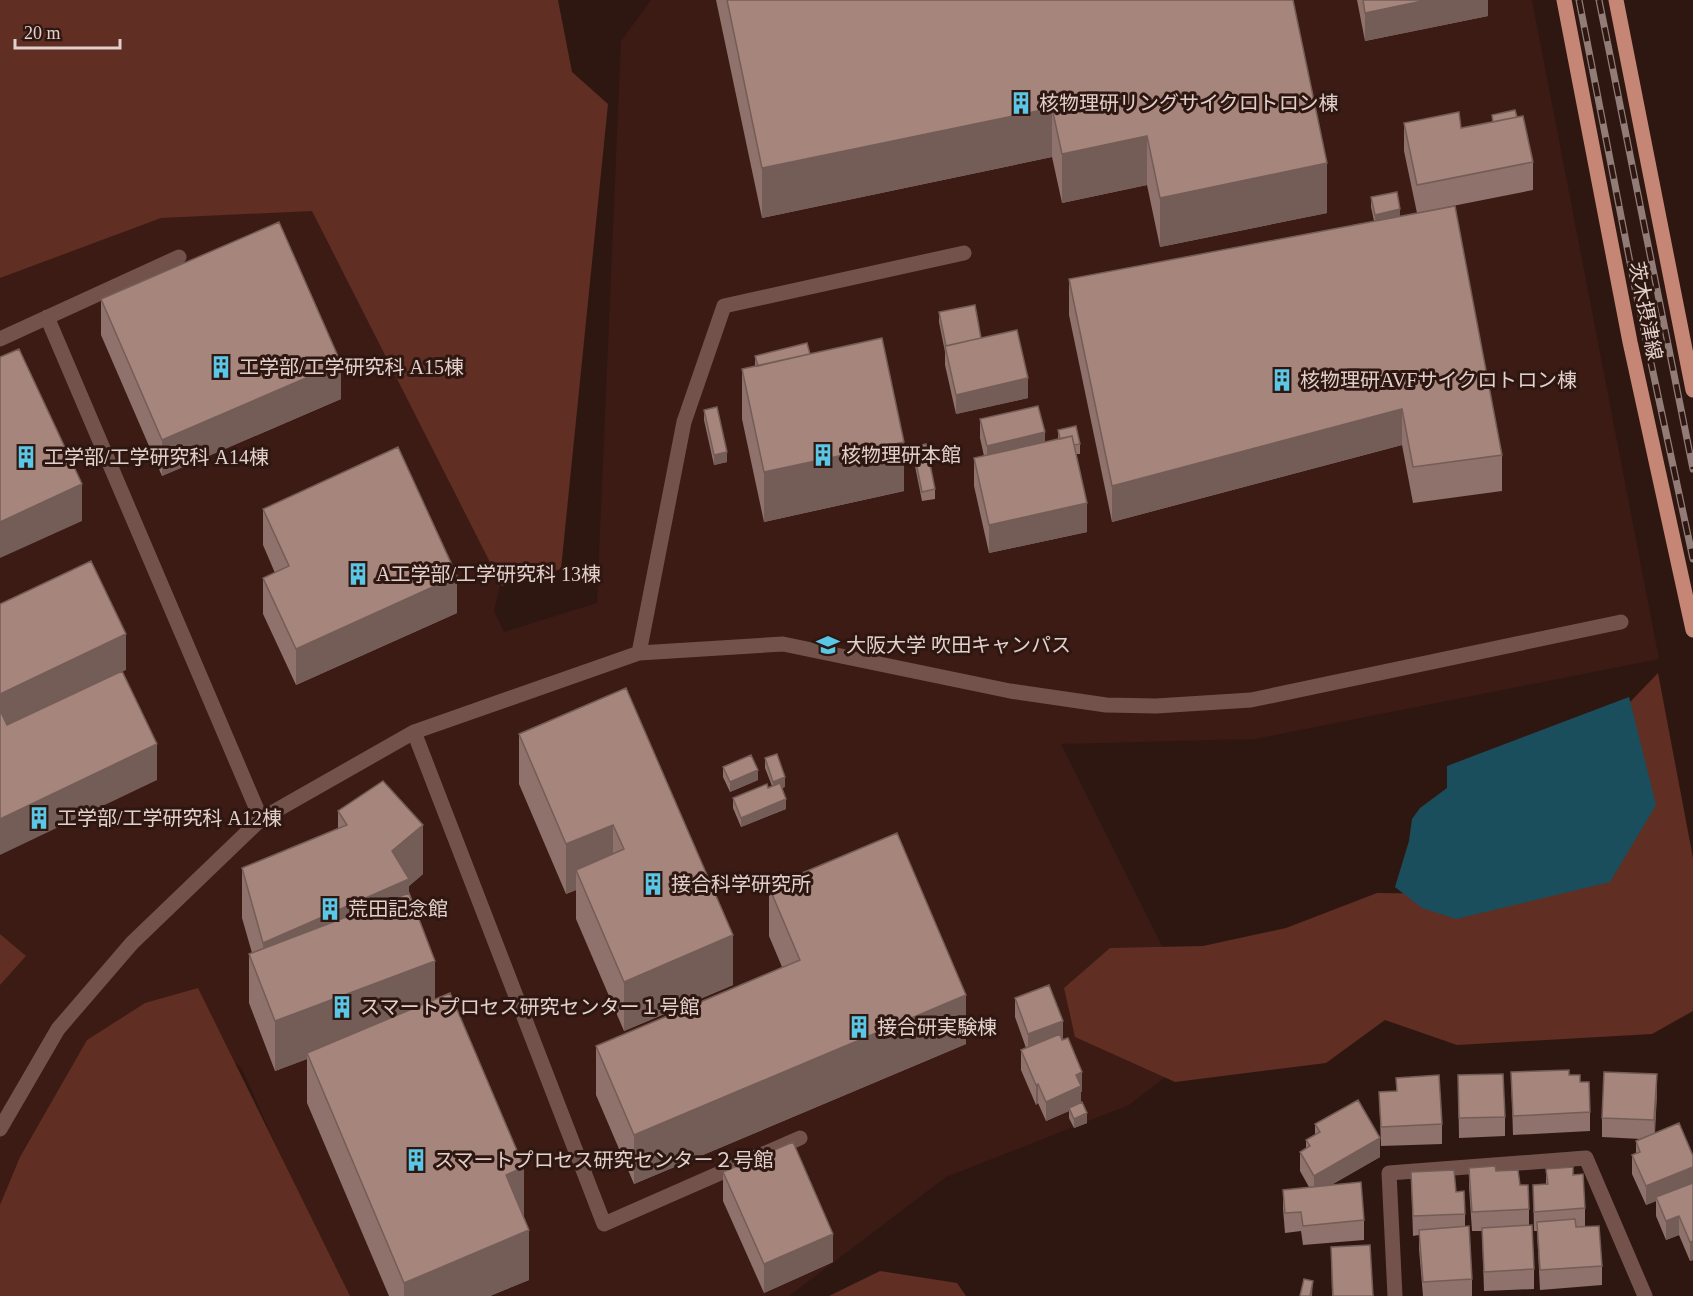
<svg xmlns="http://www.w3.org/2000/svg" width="1693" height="1296" viewBox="0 0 1693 1296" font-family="'Times New Roman','Noto Sans JP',serif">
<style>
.built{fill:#3b1b14}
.green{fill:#602e22}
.water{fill:#1b4e5d}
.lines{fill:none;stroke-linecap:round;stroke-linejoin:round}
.minor{stroke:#72524b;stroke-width:15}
.major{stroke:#c68675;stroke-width:15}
.rail-casing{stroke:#917c77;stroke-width:7}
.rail{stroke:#2f1711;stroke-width:4.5;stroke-dasharray:14;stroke-linecap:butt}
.wall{fill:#8e726b}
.shaded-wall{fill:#745d57}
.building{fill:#a5857c;stroke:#745d57;stroke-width:1.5}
.labels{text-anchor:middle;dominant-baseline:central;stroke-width:6;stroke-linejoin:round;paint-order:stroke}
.poi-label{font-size:20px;fill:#e2d0cc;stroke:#2f1711;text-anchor:start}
.street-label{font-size:20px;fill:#e2d0cc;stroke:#2f1711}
</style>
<rect width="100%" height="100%" fill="#2f1711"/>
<path class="built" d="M651 0H1532L1659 659 1255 739 1061 744 1210 1042 1129 1105 946 1177 789 1296H343L242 1069 178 1007 133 1010 102 1039 0 1259V267L189 194 292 198 407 238 542 410 494 611 504 632 597 603 621 41Z"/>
<path class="green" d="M0 0H558L572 72 608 104 561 569 502 586 312 211 161 218 0 278Z
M1658 673 1693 858V1011L1652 1034 1457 1045 1385 1020 1326 1063 1175 1082 1075 1037 1064 988 1110 948 1203 946 1286 928 1377 893 1465 894 1605 728Z
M0 934 26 956 0 985Z
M198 988 350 1296H0V1205L20 1157 87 1040 145 1003Z
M880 1271 957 1283 966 1296H829Z"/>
<path class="water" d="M1629 697 1656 805 1610 882 1456 919 1422 908 1395 887 1409 841 1412 819 1420 808 1447 788V766Z"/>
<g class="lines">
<path class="minor" d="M47 317 261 819
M0 339 179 257
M639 653 684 422 724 306 964 253
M414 732 604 1224 800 1138
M0 1129 58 1029 132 943 261 819 414 732 639 653 783 644 1010 691 1106 705 1156 706 1251 700 1621 622
M1395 1296 1389 1173 1586 1158 1645 1296"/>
<path class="major" d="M1564 0 1630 342 1693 630
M1616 0 1693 390"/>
<g class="rail-casing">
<path id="rail" d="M1579 0 1635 288 1693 559
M1599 0 1693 469"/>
</g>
<use href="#rail" class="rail"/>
</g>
<path class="wall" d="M716 0H1293L1327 213 1160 247 1147 185 1062 203 1052 157 762 218Z
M1357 0H1488V16L1365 41Z
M1492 115 1517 117 1533 162V190L1417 213 1404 151V123L1461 128 1492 122Z
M1371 197 1400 216 1502 455V491L1413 503 1402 445 1112 522 1069 315V279L1374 221 1371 207Z
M101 299 341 399 162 476 101 335Z
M939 312 981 338 1028 398 956 414 945 365V352L939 322Z
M810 354 904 491 764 522 742 419V369L755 366V356Z
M704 410 727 462 714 465 704 420Z
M980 419 1045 442 1058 439V430L1080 444V454H1076L1087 532 989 553 974 486V458L984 456 980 438Z
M913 447 935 489V499L922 501 913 456Z
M263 509 457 613 296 685 263 614V578L275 573 263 545Z
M626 688 733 985 624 1031 576 919V890L566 894 519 784V734Z
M765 758 785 787 782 788 786 809 741 827 733 808V798L772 786 765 768Z
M723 767 758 780 730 792 723 777Z
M338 811 423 874 409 886V893L435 1000 524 1217H523L529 1280 490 1296H389L307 1103V1059L275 1071 249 1003V954L252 953 242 918V868L338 828Z
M769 887 966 1044 634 1184 596 1095V1046L782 967 769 936Z
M1015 998 1063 1039 1082 1091 1081 1092V1103L1087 1123 1074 1128 1069 1118V1111L1046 1121 1038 1103 1036 1105 1021 1070V1050L1026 1048 1015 1017Z
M1511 1072 1569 1075 1580 1082 1590 1112V1131L1513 1135Z
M1458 1075 1505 1117V1136L1459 1138Z
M1396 1078 1442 1124V1144L1381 1146 1379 1092 1396 1091Z
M1657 1093 1655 1133 1693 1156V1260L1690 1261 1679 1235 1666 1240 1656 1216V1201L1646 1205 1632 1174V1155L1636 1153V1141L1641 1139 1602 1137V1118Z
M1315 1124 1380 1157 1331 1185 1364 1220V1240L1303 1245 1301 1231 1285 1233 1283 1209V1190L1309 1187 1300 1171V1152L1306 1148V1140L1315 1135Z
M1469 1168 1496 1171 1529 1209V1225L1534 1269V1289L1484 1291 1482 1231H1472L1469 1187Z
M1546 1169 1573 1175 1585 1208V1227L1602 1266V1285L1540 1290 1537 1231H1534L1533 1185 1546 1184Z
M723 1172 833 1262 764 1293 723 1201Z
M1411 1172 1456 1192 1465 1214V1226L1472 1279V1296H1423L1419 1249V1235L1413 1236Z
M1331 1247 1373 1296H1332Z"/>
<path class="shaded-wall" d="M1427 0H1488V16L1365 41V13Z
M1052 108V157L762 218V168Z
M1147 136V185L1062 203V154Z
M1327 163V213L1160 247V198Z
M1400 209V219L1375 225V215Z
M341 363V399L162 476V440Z
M1028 378V398L956 414V395Z
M1402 409V445L1112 522V486Z
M1045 432V451L987 465V446Z
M904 442V491L764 522V472Z
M727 452V462L714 465V455Z
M82 484V521L0 558V522Z
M1087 503V532L989 553V525Z
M457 576V613L296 685V649Z
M126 634V670L0 730V694Z
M157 744V780L0 855V819Z
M758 770V780L730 792V782Z
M785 777V787L773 791V782Z
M786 799V809L741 827V818Z
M423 825V874L409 886V928L263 990V943L392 851Z
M613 825V874L576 870V890L566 894V844Z
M733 935V985L624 1031V982Z
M435 961V1011L307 1053V1059L275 1071V1021Z
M966 995V1044L634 1184V1135Z
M1063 1021V1041L1028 1053V1034Z
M1082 1072V1091L1081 1092V1106L1069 1108V1111L1046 1121V1102L1076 1075Z
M1657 1074V1093L1654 1139V1120Z
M1038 1084V1103L1036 1105V1085Z
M1087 1113V1123L1074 1128V1119Z
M1380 1138V1157L1314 1195V1176Z
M524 1167V1217L506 1224V1175Z
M1693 1167V1186L1656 1197V1201L1646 1205V1186Z
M1679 1216V1235L1666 1240V1221Z
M529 1230V1280L490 1296H404V1283Z
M833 1234V1262L764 1293V1264Z
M1693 1241V1260L1690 1261V1242Z
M1313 1281 1312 1296H1310Z"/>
<path class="building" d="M727 0H1293L1327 163 1160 198 1147 136 1062 154 1052 108 762 168Z
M1363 0H1427L1365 13Z
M1515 110 1517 117 1493 122 1492 115Z
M1459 112 1461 128 1523 116 1533 162 1417 185 1404 123Z
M1397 192 1400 209 1375 215 1371 197Z
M1455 206 1502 455 1413 467 1402 409 1112 486 1069 279Z
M279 222 341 363 162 440 101 299Z
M975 305 981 338 946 346 939 312Z
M1017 330 1028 378 956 395 945 346Z
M882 338 904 442 764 472 742 369Z
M807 343 810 354 758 366 755 356Z
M19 349 82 484 0 522V357Z
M1038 406 1045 432 987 446 980 419Z
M717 407 727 452 714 455 704 410Z
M1076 426 1080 444 1074 445 1072 436 1060 439 1058 430Z
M1072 436 1087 503 989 525 974 458Z
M926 444 935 489 922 492 913 447Z
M398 447 457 576 296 649 263 578 289 566 263 509Z
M91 561 126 634 0 694V604Z
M122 671 157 744 0 819V710L7 725Z
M626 688 733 935 624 982 576 870 624 849 613 825 566 844 519 734Z
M777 754 785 777 773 782 765 758Z
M751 755 758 770 730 782 723 767Z
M383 781 423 825 392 851 409 879 263 943 242 868 347 825 338 811Z
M780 783 786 799 741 818 733 798 767 784 768 788Z
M897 833 966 995 634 1135 596 1046 800 960 769 887Z
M409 893 435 961 275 1021 249 954Z
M1049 985 1063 1021 1028 1034 1015 998Z
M450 993 524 1167 506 1175 529 1230 404 1283 307 1053Z
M1060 1034 1062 1040 1068 1038 1082 1072 1076 1075 1081 1086 1046 1102 1038 1084 1036 1085 1021 1050Z
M1569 1070V1075H1580V1082H1589L1590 1112 1513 1116 1511 1072Z
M1604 1072 1657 1074 1654 1120 1602 1118Z
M1503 1074 1505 1117 1459 1118 1458 1075Z
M1439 1075 1442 1124 1381 1127 1379 1092 1397 1091 1396 1078Z
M1358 1100 1380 1138 1314 1176 1300 1152 1310 1146 1306 1140 1320 1132 1315 1124Z
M1082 1102 1087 1113 1074 1119 1069 1108Z
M1679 1123 1693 1156V1167L1646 1186 1632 1155 1640 1152 1636 1141Z
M793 1142 833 1234 764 1264 723 1172Z
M1495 1166 1496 1171 1518 1170 1520 1185H1528L1529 1209 1472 1212 1469 1168Z
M1573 1167V1175L1583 1174 1585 1208 1534 1212 1533 1185 1548 1184 1546 1169Z
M1454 1170 1456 1192 1464 1191 1465 1214 1413 1216 1411 1172Z
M1361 1182 1364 1220 1303 1226 1301 1212 1285 1213 1283 1190Z
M1693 1183V1241L1690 1242 1679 1216 1666 1221 1656 1197Z
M1575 1219 1576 1227 1599 1226 1602 1266 1540 1270 1537 1222Z
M1532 1225 1534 1269 1484 1272 1482 1228Z
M1469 1226 1472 1279 1423 1282 1419 1230Z
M1370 1245 1373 1296H1333L1331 1247Z
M1304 1279 1313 1281 1310 1296H1300Z"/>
<defs>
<g id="building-bare" transform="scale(1.8)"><path d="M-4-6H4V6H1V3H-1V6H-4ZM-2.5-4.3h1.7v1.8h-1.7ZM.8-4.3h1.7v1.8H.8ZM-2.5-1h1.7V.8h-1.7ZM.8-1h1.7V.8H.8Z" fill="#5bc7e7" stroke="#2f1711" stroke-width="2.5" paint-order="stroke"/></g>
<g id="university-bare" transform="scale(1.8)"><path d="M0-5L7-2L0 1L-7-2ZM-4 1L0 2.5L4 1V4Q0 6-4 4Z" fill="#5bc7e7" stroke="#2f1711" stroke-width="2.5" paint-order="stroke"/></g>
</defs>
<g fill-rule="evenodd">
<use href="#building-bare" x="1021" y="103"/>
<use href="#building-bare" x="221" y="367"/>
<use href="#building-bare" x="1282" y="380"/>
<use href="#building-bare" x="823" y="455"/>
<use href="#building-bare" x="26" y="457"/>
<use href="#building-bare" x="358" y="574"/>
<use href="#university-bare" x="828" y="645"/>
<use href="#building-bare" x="39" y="818"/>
<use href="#building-bare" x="653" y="884"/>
<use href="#building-bare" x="330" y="909"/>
<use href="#building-bare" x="342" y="1007"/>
<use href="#building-bare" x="859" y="1027"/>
<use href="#building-bare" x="416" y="1160"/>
</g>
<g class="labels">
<g class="poi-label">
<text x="1039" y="103">核物理研リングサイクロトロン棟</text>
<text x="239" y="367">工学部/工学研究科 A15棟</text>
<text x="1300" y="380">核物理研AVFサイクロトロン棟</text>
<text x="841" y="455">核物理研本館</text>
<text x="44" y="457">工学部/工学研究科 A14棟</text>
<text x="376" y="574">A工学部/工学研究科 13棟</text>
<text x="846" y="645">大阪大学 吹田キャンパス</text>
<text x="57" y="818">工学部/工学研究科 A12棟</text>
<text x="671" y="884">接合科学研究所</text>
<text x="348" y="909">荒田記念館</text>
<text x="360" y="1007">スマートプロセス研究センター１号館</text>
<text x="877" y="1027">接合研実験棟</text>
<text x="434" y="1160">スマートプロセス研究センター２号館</text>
</g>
<g class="street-label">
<text transform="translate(1646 311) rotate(79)">茨木摂津線</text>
</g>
</g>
<path d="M15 39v9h105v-9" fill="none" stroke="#e2d0cc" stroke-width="3"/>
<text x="24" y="39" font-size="18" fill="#e2d0cc" stroke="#2f1711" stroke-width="4.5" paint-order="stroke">20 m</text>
</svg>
